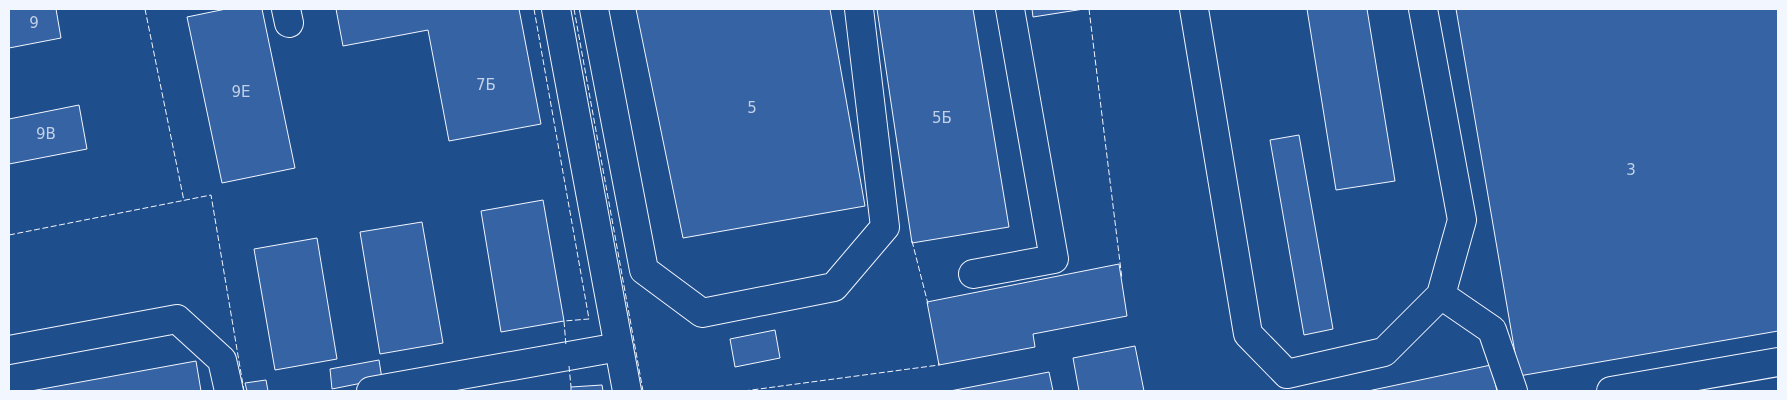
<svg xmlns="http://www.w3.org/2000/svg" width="1787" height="400" viewBox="0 0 1787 400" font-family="'DejaVu Sans',sans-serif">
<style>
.building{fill:#3563a3;stroke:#f2f6ff}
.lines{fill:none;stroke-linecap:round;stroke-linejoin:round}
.minor-casing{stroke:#f2f6ff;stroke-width:30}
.minor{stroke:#1f4e8c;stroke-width:28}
.fence{stroke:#f2f6ff;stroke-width:1;stroke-dasharray:6 2.5;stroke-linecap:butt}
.labels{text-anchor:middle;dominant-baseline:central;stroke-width:4;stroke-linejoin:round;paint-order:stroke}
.number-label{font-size:15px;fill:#c3d1e8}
</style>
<rect width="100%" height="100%" fill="#1f4e8c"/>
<path class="building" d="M9 9H56L61 38 9 48Z
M226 9H262L295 168 222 183 187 17Z
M336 9H519L541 124 449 141 428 30 343 46Z
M636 9H830L865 206 683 238Z
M877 9H973L1009 227 912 243Z
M1032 9H1084L1033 17Z
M1307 9H1367L1395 181 1336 190Z
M1456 9H1778V331L1519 376Z
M79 105 87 149 9 164V119Z
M1299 135 1333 329 1304 335 1270 140Z
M543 200 564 321 501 332 481 211Z
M422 222 443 343 380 354 360 232Z
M317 238 337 359 275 370 254 249Z
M1119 264 1127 316 1033 334 1035 347 939 365 927 302Z
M775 330 780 358 735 367 730 339Z
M1135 346 1144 391H1079L1073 358Z
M379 360 382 379 332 389 330 369Z
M196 361 201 391H31Z
M1491 365 1497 391H1368Z
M1049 372 1053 391H950Z
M266 380 268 391H247L245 383Z
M602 385 603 391H571V387Z"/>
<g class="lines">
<g class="minor-casing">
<path id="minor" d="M286 9 289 23
M556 9 627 391
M594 9 644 270 702 313 834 287 885 227 859 9
M1194 9 1248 334 1287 374 1384 352 1441 295 1462 220 1423 9
M973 274 1054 259 1010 9
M1441 295 1492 330 1513 391
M9 350 177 319 222 360 229 391
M371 391 619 347
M1611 391 1778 362"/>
</g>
<use href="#minor" class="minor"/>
<path class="fence" d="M145 9 184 201
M534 9 589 319 564 321 566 346
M574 9 643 391
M1089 9 1122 279
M9 235 211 195 244 391
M912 241 928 304
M569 366 571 387
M744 391 939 365V363"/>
</g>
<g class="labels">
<g class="number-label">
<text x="34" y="23">9</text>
<text x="486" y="85">7Б</text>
<text x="241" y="92">9Е</text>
<text x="752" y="108">5</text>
<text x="942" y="118">5Б</text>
<text x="46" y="134">9В</text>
<text x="1631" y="170">3</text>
</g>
</g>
<rect width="1787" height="400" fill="none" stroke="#f2f6ff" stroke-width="20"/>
</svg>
